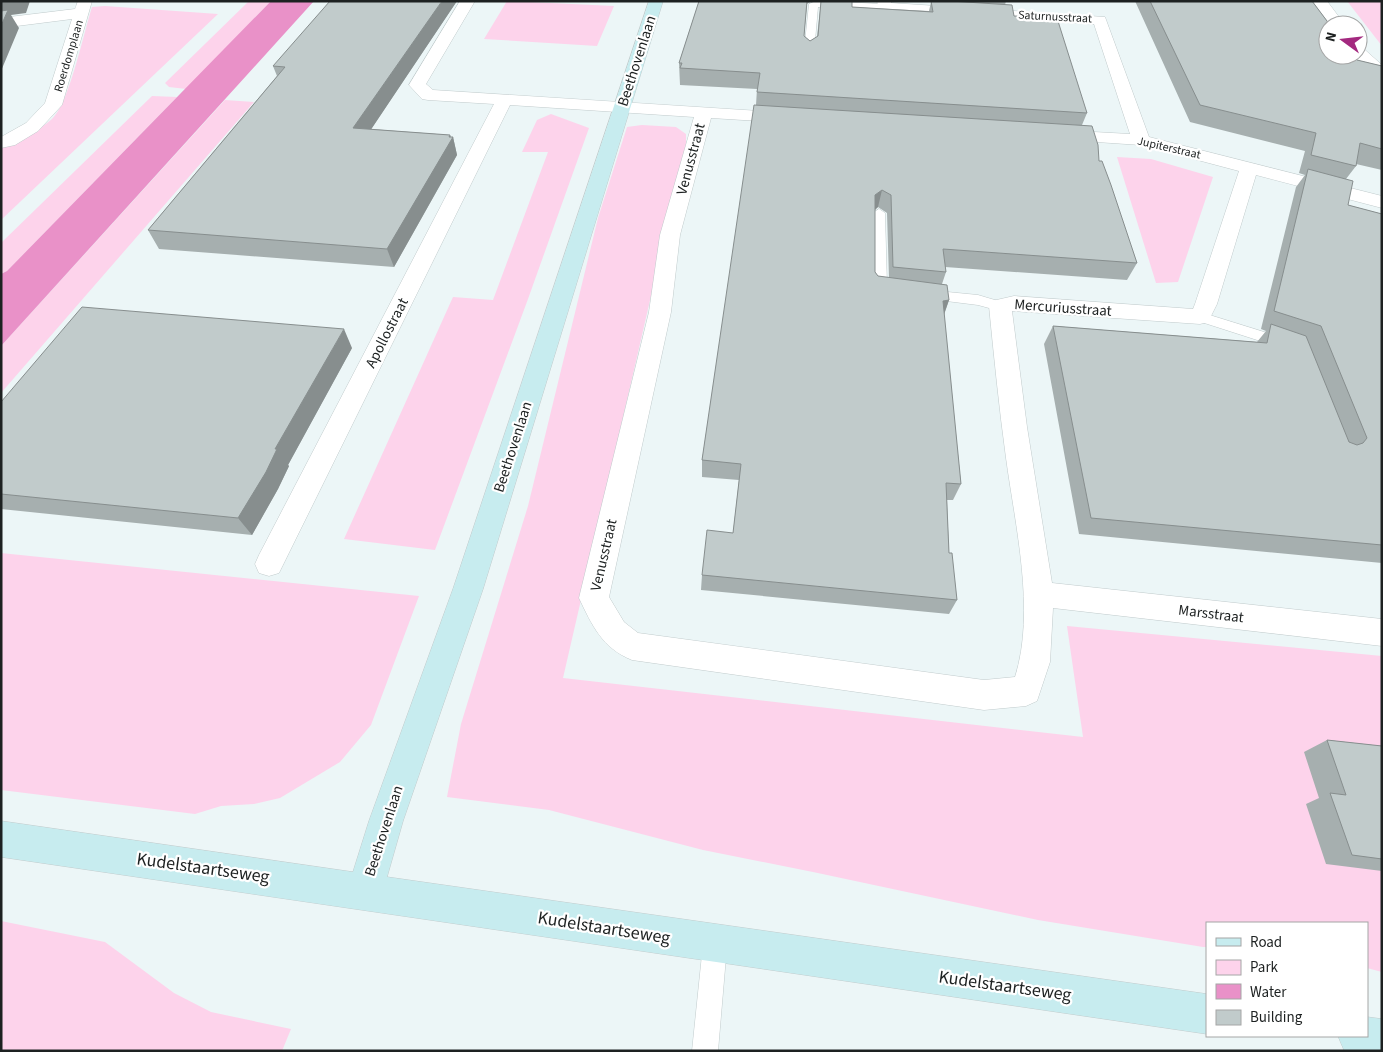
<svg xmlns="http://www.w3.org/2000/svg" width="1383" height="1052" viewBox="0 0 1383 1052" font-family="'Source Sans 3',sans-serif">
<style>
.green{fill:#fdd3eb}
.water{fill:#e991c8}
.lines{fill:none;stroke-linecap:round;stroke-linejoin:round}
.lane-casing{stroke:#c1cbcc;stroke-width:1}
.street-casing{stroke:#c1cbcc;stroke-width:1}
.secondary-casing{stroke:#c1cbcc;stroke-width:1}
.lane{fill:#fff;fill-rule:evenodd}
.street{fill:#fff;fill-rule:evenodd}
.secondary{fill:#c7ecef;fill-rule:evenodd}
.wall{fill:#a6afaf;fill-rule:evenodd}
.shaded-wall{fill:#878e8e}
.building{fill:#c1cbcb;stroke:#878e8e}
.labels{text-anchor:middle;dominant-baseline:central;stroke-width:4.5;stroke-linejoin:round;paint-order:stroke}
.far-street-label{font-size:12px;fill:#1d2121;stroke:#fff}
.street-label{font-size:15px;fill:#1d2121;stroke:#fff}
.near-street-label{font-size:18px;fill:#1d2121;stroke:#fff}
</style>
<rect width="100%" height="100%" fill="#ecf6f7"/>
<path class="green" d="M249 1H271L186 89 169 87 165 83Z
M507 1 614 6 597 46 484 39Z
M1347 1H1382V46Z
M105 6 218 14 1 220V147C19 140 37 132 52 119 69 104 84 32 92 7Z
M152 96 177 97 7 271 1 274V243Z
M225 100 254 102 1 393V346Z
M551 114 589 128 528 299 435 550 344 539 453 297 493 300 548 152H522L537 120Z
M642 125 676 127 686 134V144L563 678 1083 737 1067 626 1382 656V972L1367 968V923H1207V947H1203L1038 920 813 872 703 850 549 810 447 797 461 724 528 506 598 218 627 127Z
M1117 157 1151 159 1213 177 1178 282 1156 283Z
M1 553 419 596 371 725 340 762 280 798 254 804 221 806 195 814 1 790Z
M1 921 105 942 174 993 211 1012 291 1029 282 1051H1Z"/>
<path class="water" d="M271 1H314L1 346V274L7 271Z"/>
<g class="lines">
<g class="lane-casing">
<path id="lane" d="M816 1 884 4 889 7 884 10 818 7 814 52 809 55 804 52 809 4Z
M879 209 885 213 887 286 896 288 898 291 896 294 891 295 875 293 873 290V213Z
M927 290 978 295 1005 303 1007 306 1005 309 1000 311 978 305 922 298 920 295 922 292Z
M1200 312 1290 340 1292 344 1290 348 1285 349 1195 320 1193 317 1195 314Z
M715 933 723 937 727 945 718 1051H692L703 945 707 937Z"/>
</g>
<g class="street-casing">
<path id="street" d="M78 1H92L62 105 38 131 15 145 1 148V137L26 123 45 103 72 19 1 28V18L75 9Z
M460 1H475L426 84 433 90 790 113 796 114 799 118 796 122 790 123 711 118 680 235 671 312 609 597 624 622 638 633 984 680 1015 677C1036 611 1015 525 1006 458 999 407 994 357 989 306L992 301 1014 296 1193 309 1195 304 1239 171 1141 145 1052 139 1049 135 1052 131 1058 130 1130 134 1094 24 884 11 879 10 877 1H891V3L1105 17 1149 137 1382 196V208L1256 175 1217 304 1208 322 1200 324 1012 311 1027 427 1052 583 1382 619V646L1053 608 1050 662 1037 701 1026 706 984 710 632 660C602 648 592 625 579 598L649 312 660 235 694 117 510 105 279 573 269 576 259 573 255 564 259 555 494 104 428 100 422 99 409 85Z
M1312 1H1327L1345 25H1329Z
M1358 47 1364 49 1382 65V75L1371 72 1352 55H1358Z"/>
</g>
<g class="secondary-casing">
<path id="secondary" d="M649 1H663L483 589 403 821 387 877 1207 994V1034L1 857V821L353 872 369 821 453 589Z
M1367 1017 1382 1019V1051L1344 1050 1338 1036H1367Z"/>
</g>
<use href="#lane" class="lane"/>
<use href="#street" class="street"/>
<use href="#secondary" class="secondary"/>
</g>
<path class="wall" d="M457 1 371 129 450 135 451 137H453L457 155 394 267 159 249 148 230 277 76 273 66Z
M699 1H812L807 4 804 36 810 41 817 37 821 1 852 7 929 11 931 2H926V1H1006L1005 5 1014 16 1087 113 1082 125 1099 161 1137 263 1127 280 945 267 946 272 942 284 949 300 944 315 961 484 953 500H947L949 553 957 600 949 614 701 590 702 575 733 533 739 480 702 477V460L756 105 757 89 680 85 679 63ZM878 207 887 213 889 278 878 276 875 272V210Z
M1135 1H1312L1357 60 1382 66V170L1356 164V166L1346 179 1348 205 1382 214V563L1079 534 1044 344 1053 326 1257 342 1266 331 1261 329 1296 187 1305 175 1299 173 1305 151 1190 122Z
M352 348 288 465 289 466 278 489 252 535 1 509V402Z
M1327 740 1382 746V871L1326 864 1306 804 1319 798 1304 752Z"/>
<path class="shaded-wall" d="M1 1H30L26 13 11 15 19 28 1 71Z
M442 1H457L360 146 353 128Z
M450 135 451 139 453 137 457 155 394 267 387 249Z
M882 190 878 207 871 213 875 195Z
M949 300 943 317V301Z
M344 329 352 348 288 465 289 466 278 489 252 535 238 518 275 449Z"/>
<path class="building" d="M330 1H442L353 128 450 135 449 137H453L387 249 148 230 285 67 273 66Z
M699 1H807L804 36 810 41 818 36 821 1H852V7L933 12 931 1H950L1012 5 1014 16 1057 18 1087 113 757 92 760 73 680 68 682 63H679Z
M1150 1H1312L1330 25H1328V55H1353L1357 60 1382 66V149L1360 143 1356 166 1311 155 1316 133 1200 105Z
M8 10 1 26V11Z
M754 105 1092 126 1098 145 1099 161H1102L1111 185 1137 263 943 249 946 272 893 267 891 195 882 190 875 195V272L878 276 947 285 949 300 943 301 961 484 946 483 949 553H952L957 600 702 575 707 530 733 533 741 464 702 460Z
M1308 169 1353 181 1348 205 1382 214V545L1091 518 1053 326 1267 343 1271 324 1306 336 1349 442 1357 445 1363 443 1367 438 1321 326 1274 311Z
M82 307 344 329 275 449H277L266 472 238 518 1 494V402Z
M1327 740 1382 746V859L1352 855 1330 793 1346 795Z"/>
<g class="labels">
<g class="far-street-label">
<text transform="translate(1055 17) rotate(3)">Saturnusstraat</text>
<text transform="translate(69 56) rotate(-73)">Roerdomplaan</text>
<text transform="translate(1169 148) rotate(13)">Jupiterstraat</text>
</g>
<g class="street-label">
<text transform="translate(637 61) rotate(-72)">Beethovenlaan</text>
<text transform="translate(691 159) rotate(-75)">Venusstraat</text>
<text transform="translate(1063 308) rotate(4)">Mercuriusstraat</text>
<text transform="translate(387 333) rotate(-63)">Apollostraat</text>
<text transform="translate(513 447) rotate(-72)">Beethovenlaan</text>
<text transform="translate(604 555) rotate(-77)">Venusstraat</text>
<text transform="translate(1211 614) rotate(7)">Marsstraat</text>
<text transform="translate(384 831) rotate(-72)">Beethovenlaan</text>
</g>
<g class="near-street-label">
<text transform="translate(203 868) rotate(8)">Kudelstaartseweg</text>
<text transform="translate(604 928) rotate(9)">Kudelstaartseweg</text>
<text transform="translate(1005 986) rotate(8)">Kudelstaartseweg</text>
</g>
</g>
<rect width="1383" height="1052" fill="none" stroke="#1d2121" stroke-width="5"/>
<rect x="1206" y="922" width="162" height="115" fill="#ffffff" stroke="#a5a6a6"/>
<rect x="1216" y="938" width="25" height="8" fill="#c7ecef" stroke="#a5a6a6"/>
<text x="1250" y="947" font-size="15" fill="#1d2121">Road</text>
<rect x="1216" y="960" width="25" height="15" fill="#fdd3eb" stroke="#a5a6a6"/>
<text x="1250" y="972" font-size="15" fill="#1d2121">Park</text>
<rect x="1216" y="984" width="25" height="15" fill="#e991c8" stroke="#a5a6a6"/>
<text x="1250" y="997" font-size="15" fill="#1d2121">Water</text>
<rect x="1216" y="1010" width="25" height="15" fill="#c1cbcb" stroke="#a5a6a6"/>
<text x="1250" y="1022" font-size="15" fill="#1d2121">Building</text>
<g transform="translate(1343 40) rotate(285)"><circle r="24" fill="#ffffff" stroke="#a5a6a6"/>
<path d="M0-4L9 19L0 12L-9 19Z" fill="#a3297f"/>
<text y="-8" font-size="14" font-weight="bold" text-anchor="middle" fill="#1d2121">N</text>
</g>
</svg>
